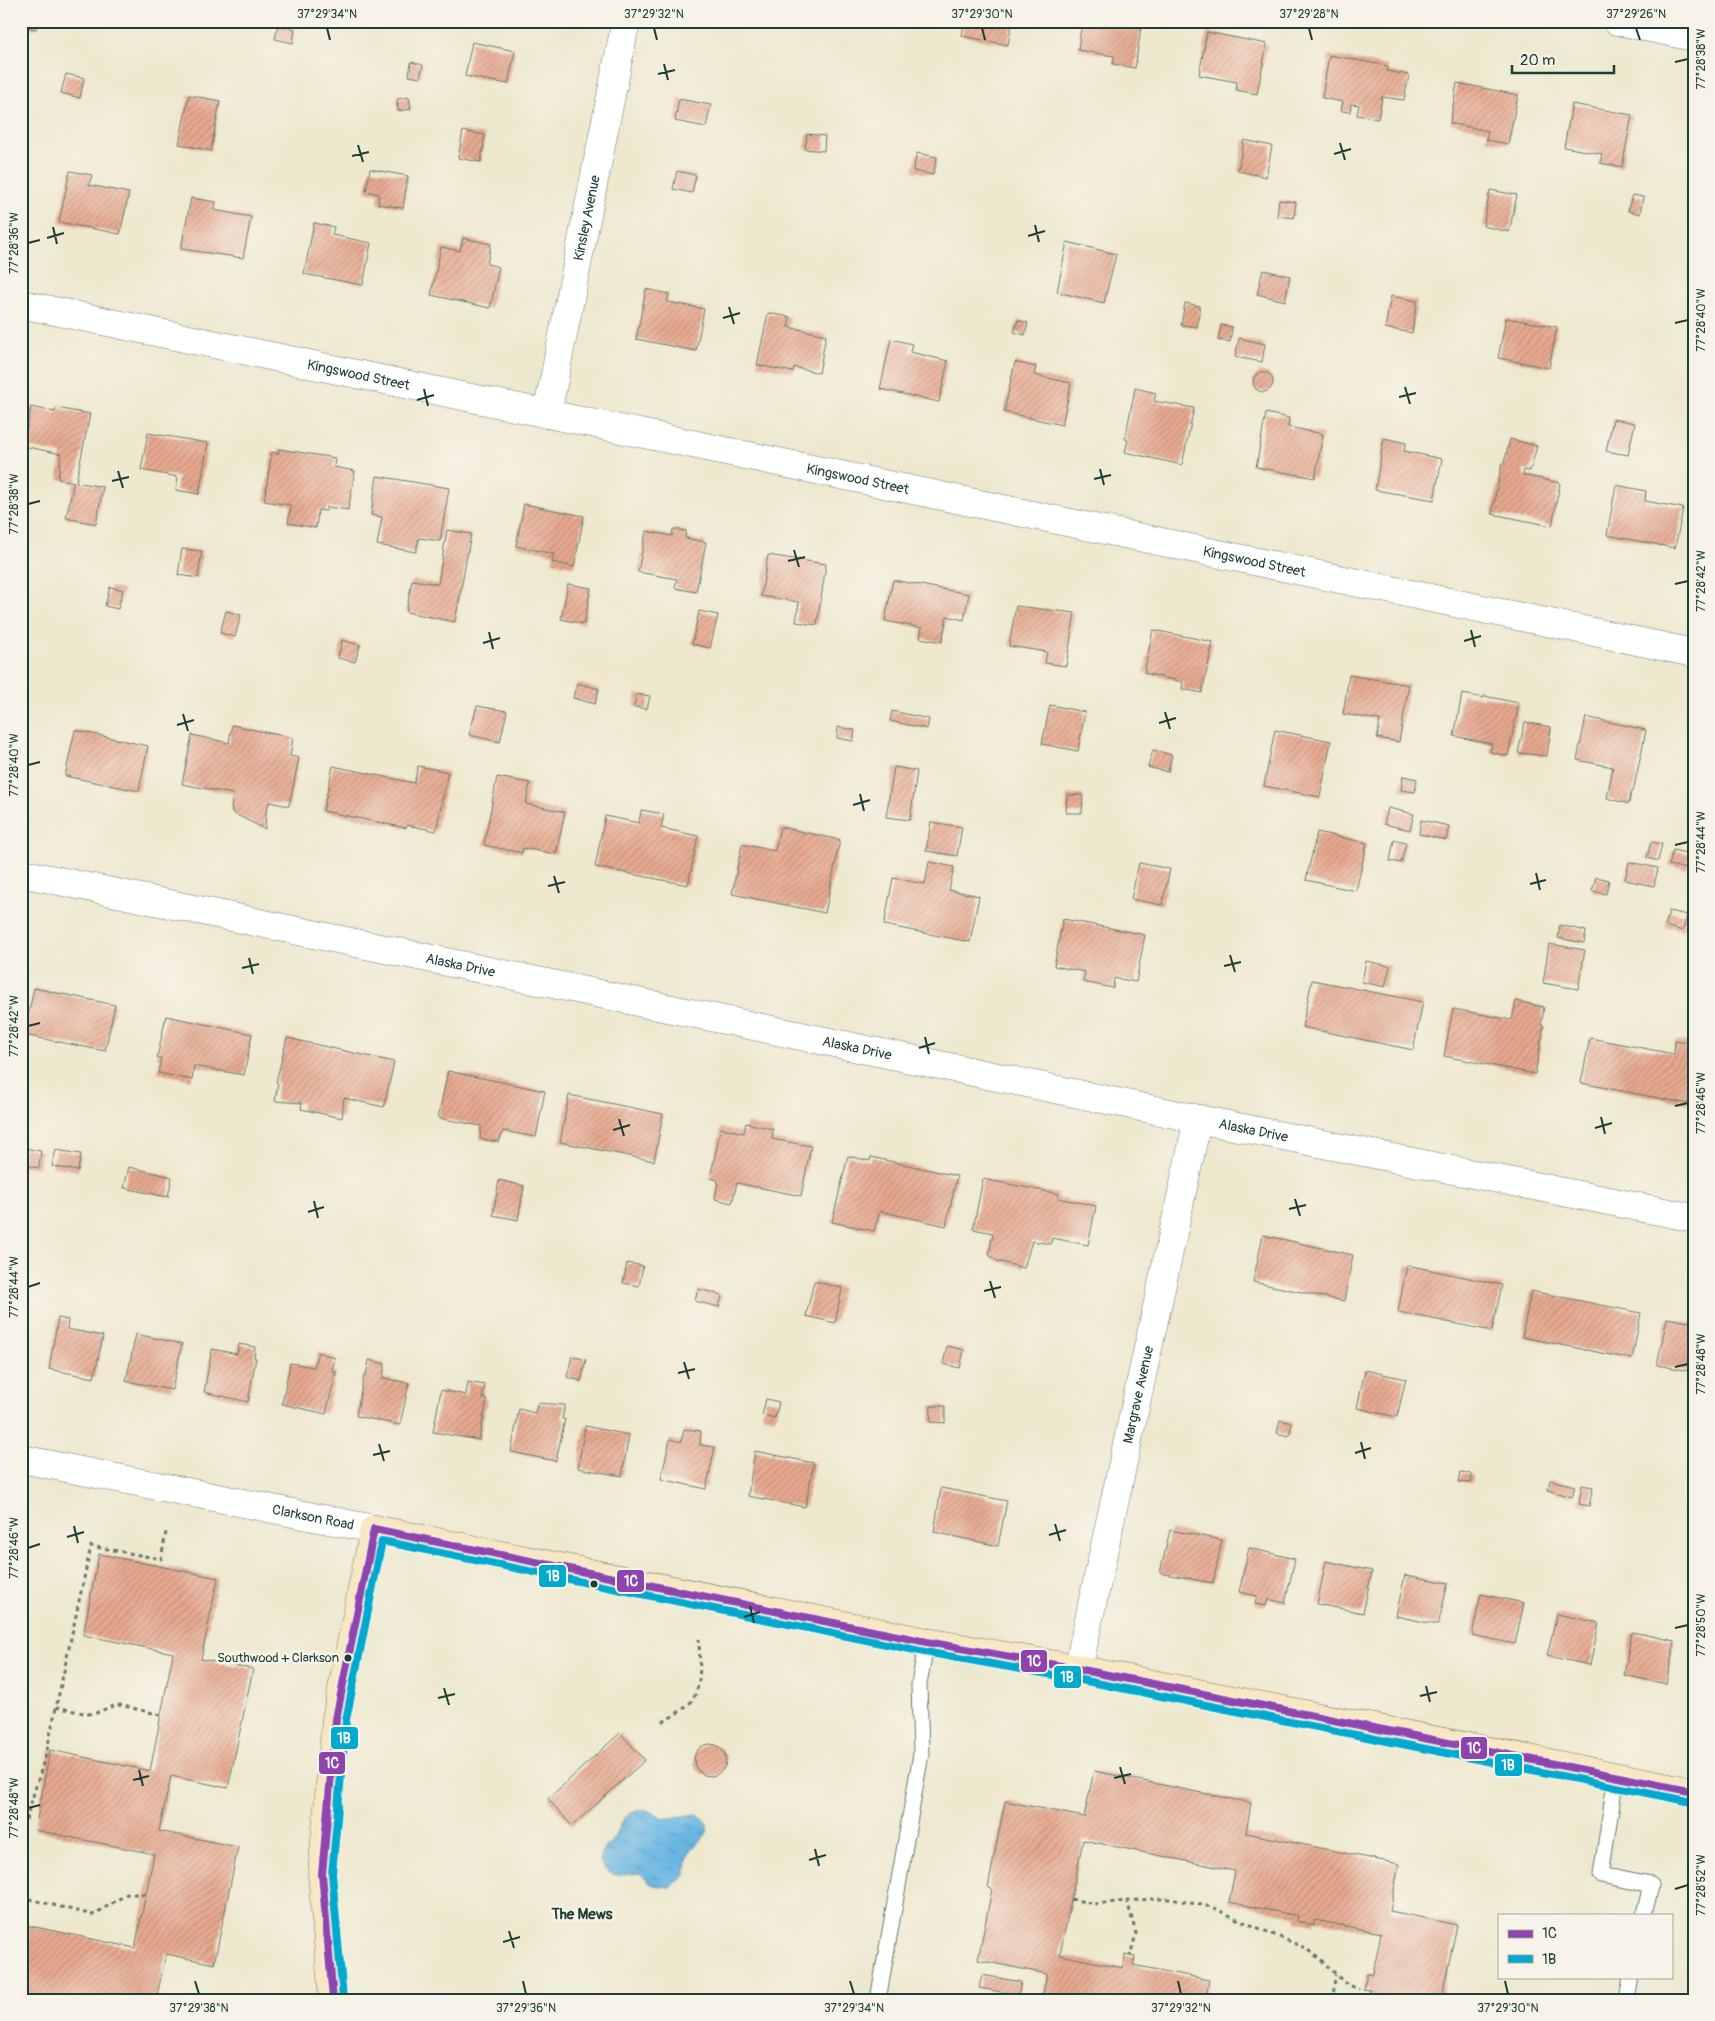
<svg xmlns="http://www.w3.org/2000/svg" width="1715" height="2021" viewBox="0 0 1715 2021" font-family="Pangolin,sans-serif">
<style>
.water{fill:url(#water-ripples);stroke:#447a8c}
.building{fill:url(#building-hatch)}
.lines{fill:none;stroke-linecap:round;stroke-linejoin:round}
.lane-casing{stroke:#67796a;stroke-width:17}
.street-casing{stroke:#67796a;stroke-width:29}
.secondary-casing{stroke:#67796a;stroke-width:29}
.path{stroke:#67796a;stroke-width:3;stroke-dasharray:4 4;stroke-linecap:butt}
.lane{stroke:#fff;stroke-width:15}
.street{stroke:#fff;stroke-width:28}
.secondary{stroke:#f8e7c3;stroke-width:28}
.bus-1-casing{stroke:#f7f3e8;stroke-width:11}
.bus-2-casing{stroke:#f7f3e8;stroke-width:11}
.bus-1{stroke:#8e44ad;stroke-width:8}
.bus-2{stroke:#00a9ce;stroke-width:8}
.ticks{fill:none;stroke:#1f3d34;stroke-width:2}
.bus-dot{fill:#1f3d34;stroke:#f7f3e8;stroke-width:2}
.labels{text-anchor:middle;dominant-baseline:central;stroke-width:5;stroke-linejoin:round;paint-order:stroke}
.bus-label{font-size:13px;fill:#1f3d34;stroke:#f7f3e8;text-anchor:end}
.street-label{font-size:14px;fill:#1f3d34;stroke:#f7f3e8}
.neighbourhood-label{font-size:15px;font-weight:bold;fill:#1f3d34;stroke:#f7f3e8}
.line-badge{stroke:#f7f3e8;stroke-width:2}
.badge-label{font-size:14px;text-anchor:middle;font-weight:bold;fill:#fff}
.neatline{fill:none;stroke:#1f3d34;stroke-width:2}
.ticks-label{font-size:12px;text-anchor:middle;fill:#1f3d34}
</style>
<defs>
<pattern id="water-ripples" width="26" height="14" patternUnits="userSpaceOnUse" patternTransform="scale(1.25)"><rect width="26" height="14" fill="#69b6e3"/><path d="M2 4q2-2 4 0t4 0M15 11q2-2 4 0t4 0" fill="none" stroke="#5695b9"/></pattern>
<pattern id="building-hatch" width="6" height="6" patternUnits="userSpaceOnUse" patternTransform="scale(1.25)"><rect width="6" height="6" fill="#e8a990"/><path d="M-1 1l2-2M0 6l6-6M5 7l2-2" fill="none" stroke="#bb8b76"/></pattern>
</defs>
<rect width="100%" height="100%" fill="#f7f3e8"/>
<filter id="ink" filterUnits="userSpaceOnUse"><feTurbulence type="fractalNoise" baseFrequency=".02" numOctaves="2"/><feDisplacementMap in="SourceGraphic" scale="10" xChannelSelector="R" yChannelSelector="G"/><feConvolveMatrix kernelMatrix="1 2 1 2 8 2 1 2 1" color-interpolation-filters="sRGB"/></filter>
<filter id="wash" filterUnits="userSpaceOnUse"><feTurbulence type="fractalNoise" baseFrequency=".0096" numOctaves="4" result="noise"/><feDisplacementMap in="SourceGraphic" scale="20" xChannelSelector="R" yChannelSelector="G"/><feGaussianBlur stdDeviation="1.12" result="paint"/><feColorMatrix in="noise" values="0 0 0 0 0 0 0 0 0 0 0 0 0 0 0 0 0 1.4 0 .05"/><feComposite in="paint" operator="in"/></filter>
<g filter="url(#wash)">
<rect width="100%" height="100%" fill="#ede8ce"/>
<path class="water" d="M639 1810H647L663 1819 697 1814C722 1832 697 1838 689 1854 686 1860 687 1871 683 1877 680 1880 674 1884 670 1887L653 1885 640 1873C626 1874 612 1879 603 1867 600 1863 599 1857 602 1852 604 1846 611 1844 614 1838 622 1823 621 1816 639 1810Z"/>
<g id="blocks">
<path class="building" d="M22 21H38L36 29 22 26Z
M948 21H1012L1008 45 962 36 964 25Z
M1082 21H1142L1135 68 1113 64 1114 56 1078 50Z
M278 25 295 29 293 43 275 39Z
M1207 32 1267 44 1257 94 1236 90 1237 82 1199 75Z
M472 42 515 51 508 84 465 76Z
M1329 55 1388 66 1387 71 1409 75 1404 100 1382 97 1378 119 1357 115 1359 105 1351 104 1350 112 1341 111 1343 102 1322 98Z
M411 62 423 65 420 78 409 76Z
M66 74 84 78 80 98 61 93Z
M1457 83 1518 95 1508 144 1486 140 1488 131 1450 123Z
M189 95 220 101 211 151 179 144Z
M409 97 411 109 398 111 397 99Z
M679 99 711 105 706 127 675 121Z
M1572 104 1632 115 1622 167 1600 163 1602 154 1564 147Z
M463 131 485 135 481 162 458 158Z
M807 134 825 136 824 151 805 149Z
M1244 140 1272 146 1266 177 1238 171Z
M917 153 937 157 933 175 913 171Z
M370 169 408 176 403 208 378 204 379 194 366 191Z
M70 171 92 175 89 185 129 193 120 234 59 222Z
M677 171 696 175 692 193 673 189Z
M1490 190 1517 195 1509 232 1483 226Z
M1632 195 1643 197 1640 214 1628 211Z
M191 198 216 202 214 210 251 217 243 258 181 249Z
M1279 200 1296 202 1294 218 1277 216Z
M314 223 334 227 332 235 371 243 363 285 304 274Z
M463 238 491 244 487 264 499 267 490 308 431 295 441 247 460 251Z
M1067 242 1116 254 1104 303 1057 292Z
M1263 270 1290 276 1285 301 1257 294Z
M646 289 669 294 667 302 704 309 696 351 636 339Z
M1391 296 1417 301 1412 333 1385 328Z
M1185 303 1200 306 1197 327 1181 325Z
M768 313 790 317 788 327 826 335 819 373 794 367 793 372 757 365Z
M1506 318 1557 327 1549 368 1498 358Z
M1018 320 1028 323 1025 335 1014 332Z
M1221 325 1232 327 1230 342 1218 340Z
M1239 338 1265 344 1262 362 1235 357Z
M891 339 912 344 910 352 948 361 939 402 880 389Z
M1015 362 1036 367 1034 375 1071 383 1062 425 1004 412Z
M1253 382a10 10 0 1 1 20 0a10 10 0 1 1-20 0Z
M1135 388 1156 393 1154 401 1194 408 1182 465 1125 452 1128 440 1125 439Z
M31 407 55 412 56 408 90 414 76 482 103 487 96 524 66 518 74 482 58 479 61 454 23 446Z
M1266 413 1289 418 1288 427 1323 434 1315 478 1256 467Z
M1613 419 1635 423 1628 455 1606 451Z
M148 433 208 443 199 494 176 490 178 477 141 470Z
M1384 438 1406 443 1404 451 1442 459 1434 500 1375 490Z
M1510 439 1537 446 1530 471 1524 470 1523 475 1560 483 1552 526 1492 514 1502 463H1504Z
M279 449 335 458 334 467 355 471 348 510 327 507 326 511 318 510 316 528 288 523 291 505 264 501 272 452 278 454Z
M377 476 449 488 440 541 419 538 416 552 377 545 382 517 371 515Z
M1616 485 1646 491 1645 501 1683 508 1675 548 1607 535Z
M524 504 584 516 574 567 552 562 554 554 516 546Z
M673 529 686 531 685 538 706 542 696 592 675 588 677 579 638 572 646 531 672 536Z
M447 530 471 534 455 622 406 612 412 580 438 584Z
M182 549 202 551 198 578 178 575Z
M768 555 826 564 817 625 796 622 799 602 761 596Z
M893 580 969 594 964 620 947 616 942 642 920 638 922 628 885 621Z
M568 584 591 588 584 624 561 619Z
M110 587 123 590 118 609 105 606Z
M1016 606 1075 613 1066 666 1045 663 1047 652 1009 646Z
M226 611 241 615 235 637 220 633Z
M699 611 718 615 710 648 692 644Z
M1153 630 1213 642 1202 693 1182 689 1183 682 1144 673Z
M342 640 360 645 355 662 338 658Z
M1349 675 1409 685 1399 742 1377 738 1380 720 1343 714Z
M577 683 599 689 595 704 573 698Z
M636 694 650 696 647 709 634 707Z
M1462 694 1484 698V696L1519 703 1508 756 1490 752 1492 744 1454 736Z
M1050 705 1085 712 1078 751 1042 744Z
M477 706 507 711 500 742 469 735Z
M892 711 929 719 927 729 890 721Z
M1586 717 1646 730 1633 792H1631L1629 804 1607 798 1613 767 1577 760Z
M1525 722 1551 727 1547 756 1518 753Z
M232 725 293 738 290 756 299 758 289 806 269 802 266 812 265 829 233 813 231 808 233 794 182 784 192 735 229 743Z
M838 727 855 730 853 741 837 738Z
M75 730 148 746 139 791 65 776Z
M1275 730 1331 741 1320 797 1264 786Z
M1153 750 1172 755 1168 772 1148 767Z
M333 766 414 783 418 766 448 772 436 831 407 825 406 828 323 811Z
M894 767 917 771 910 820 886 817Z
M1403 776 1417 779 1415 792 1401 790Z
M497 777 530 783 526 804 565 812 556 854 523 848 522 853 484 845Z
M1067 795H1083L1082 813H1066Z
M1388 808 1414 814 1410 830 1384 824Z
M641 810 664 814 661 828 698 836 688 885 595 867 605 816 639 823Z
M1421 820 1449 826 1446 840 1419 834Z
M931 822 962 827 957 856 926 851Z
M780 827 840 840 825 913 732 894 742 844 775 851Z
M1317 832 1367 843 1356 891 1306 880Z
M1394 840 1406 843 1401 863 1390 861Z
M1651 842 1662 844 1658 861 1647 858Z
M1673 850 1690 854 1687 869 1669 865Z
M929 862 954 867 949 890 979 896 970 942 884 925 893 878 925 884Z
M1629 862 1658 868 1654 886 1625 880Z
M1139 863 1170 869 1162 905 1131 899Z
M1596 877 1609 880 1606 894 1592 891Z
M1669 911 1687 915 1683 931 1665 926Z
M1063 919 1145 935 1136 982 1114 978 1113 988 1083 982 1085 972 1054 966Z
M1560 925 1586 931 1584 943 1558 938Z
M1549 944 1585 950 1578 989 1543 983Z
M1366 961 1390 966 1385 987 1362 982Z
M1312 980 1423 1002 1413 1050 1302 1027Z
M34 988 115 1005 105 1051 24 1035Z
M1516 1001 1544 1007 1541 1025 1544 1026 1535 1074 1444 1056 1453 1009 1512 1020Z
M166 1016 252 1034 244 1075 194 1066 192 1080 158 1073 161 1058H157Z
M287 1038 394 1062 384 1107 344 1098 342 1118 301 1109 302 1103 275 1101 278 1083 276 1082Z
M1590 1038 1674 1054 1675 1040 1694 1043V1105L1581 1083Z
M448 1071 545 1091 536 1137 503 1131 499 1142 480 1139 481 1126 438 1118Z
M569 1095 663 1114 654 1161 560 1142Z
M746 1123 773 1129 772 1139 811 1146 801 1196 737 1183 732 1203 715 1199 718 1180 710 1178 721 1128 744 1133Z
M24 1148 41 1151 39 1168 21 1165Z
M56 1150 81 1154 78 1171 52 1166Z
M848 1156 870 1161 871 1157 957 1176 946 1226 880 1211 874 1231 832 1222Z
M129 1167 172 1177 168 1197 124 1188Z
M983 1179 1059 1194 1058 1198 1096 1206 1088 1245 1052 1238 1051 1244 1032 1241 1024 1268 997 1261 989 1255 993 1233 973 1229Z
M499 1180 524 1186 518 1220 493 1215Z
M1263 1235 1353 1255 1344 1301 1253 1282Z
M627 1263 643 1266 639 1286 623 1283Z
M1407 1265 1502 1285 1492 1331 1398 1312Z
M814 1281 842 1288 835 1323 806 1316Z
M698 1289 722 1295 719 1307 695 1301Z
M1531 1291 1641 1313 1632 1359 1522 1337Z
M21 1314 26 1315 22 1336 21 1335Z
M58 1318 68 1320 67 1329 103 1336 94 1378 49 1369Z
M1667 1318 1694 1323V1372L1657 1365Z
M136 1334 182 1344 172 1390 126 1381Z
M239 1344 255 1347 254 1358H256L248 1402 204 1392 212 1349 237 1354Z
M947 1346 964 1350 960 1368 943 1364Z
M318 1352 335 1358 332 1371 336 1372 326 1414 282 1404 290 1363 314 1367Z
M572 1356 586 1360 581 1381 567 1377Z
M369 1360 385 1364 383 1378 409 1383 400 1425 356 1416 364 1375H366Z
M1365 1370 1406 1379 1397 1417 1357 1408Z
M468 1382 485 1385 482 1398 487 1399 479 1440 433 1432 441 1390 466 1395Z
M766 1399 779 1402 775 1418 762 1415Z
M538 1403 565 1405 562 1419H565L556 1461 511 1452 519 1409 535 1413Z
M931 1406H945V1423L930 1422Z
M1280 1420 1292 1423 1289 1436 1277 1433Z
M585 1426 629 1435 622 1476 578 1468Z
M684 1429 701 1431 700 1445 715 1447 706 1489 661 1479 670 1439 681 1442Z
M755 1451 814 1463 805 1507 748 1496Z
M1461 1472 1472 1474 1471 1483 1459 1482Z
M1550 1480 1575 1486 1572 1497 1548 1490Z
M1582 1485 1593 1487 1589 1506 1579 1504Z
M941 1488 1007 1501 998 1546 934 1532Z
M1170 1530 1222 1540 1213 1583 1160 1573Z
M1249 1548 1295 1559 1285 1603 1268 1599 1266 1606 1255 1604 1257 1596 1239 1592Z
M99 1554 218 1578 201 1659 253 1669 228 1788 171 1776 159 1831 238 1847 214 1964 166 1954 156 2000H38L21 1996V1924L135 1948 154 1854 35 1830 50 1750 150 1771 173 1653 83 1635Z
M1326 1561 1372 1571 1363 1613 1317 1604Z
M1405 1575 1448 1583 1438 1625 1396 1616Z
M1481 1594 1524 1603 1515 1644 1472 1635Z
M1557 1614 1599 1623 1590 1665 1547 1656Z
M1632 1632 1675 1641 1666 1684 1624 1675Z
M620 1733 645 1760 572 1826 548 1799Z
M694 1760a16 16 0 1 1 32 0a16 16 0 1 1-32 0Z
M1094 1771 1251 1803 1246 1833 1399 1864 1390 1911 1457 1925 1441 2000H1368L1370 1990 1363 1989 1367 1973 1373 1974 1381 1933 1315 1920 1314 1925 1297 1921 1298 1916 1229 1902 1235 1871 1083 1840 1060 1955 1123 1968 1125 1955 1135 1957 1133 1965 1209 1980 1205 2000H1042L1047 1974 978 1960 992 1889 988 1888 1005 1801 1084 1817Z
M982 1975 1021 1982 1018 1995 979 1988Z"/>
</g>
</g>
<g filter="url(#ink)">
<use href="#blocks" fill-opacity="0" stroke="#67796a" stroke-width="1"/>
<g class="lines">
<g class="lane-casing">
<path id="lane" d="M1616 1776 1601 1875 1651 1885 1644 1915
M878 2000 921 1754 919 1684 927 1642
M1627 2000 1631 1977"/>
</g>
<g class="street-casing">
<g id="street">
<path d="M1617 21 1694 37"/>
<path id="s1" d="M21 304 1694 653"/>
<path id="s2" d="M547 414 626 21"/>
<path id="s3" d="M21 873 1198 1119 1694 1218"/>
<path id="s4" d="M21 1459 374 1529"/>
<path id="s5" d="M1078 1669 1198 1119"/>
</g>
</g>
<g class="secondary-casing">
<path id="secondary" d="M333 2000 322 1874 336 1719 374 1529 927 1642 1078 1669 1694 1792"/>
</g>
<path class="path" d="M56 1707 88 1714 96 1713 110 1707 120 1705 161 1715
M663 1722C671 1717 682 1711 689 1704 704 1689 699 1658 699 1639
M21 1835 46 1754 91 1546 161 1559 166 1532
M21 1897 93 1915 127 1894H146
M1071 1899 1094 1904 1151 1899H1171L1212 1907 1235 1918 1305 1948 1321 1960 1346 1984 1359 1989
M1127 1900 1136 1934 1130 1956
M1333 2000 1335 1975
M1689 2000 1694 1979"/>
<use href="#lane" class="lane"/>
<use href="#street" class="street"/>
<use href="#secondary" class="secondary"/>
<g class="bus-1-casing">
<path id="bus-1" d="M374 1529 927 1642 1078 1669 1694 1792
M333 2000 322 1874 336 1719 374 1529"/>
</g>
<g class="bus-2-casing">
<path id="bus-2" d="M343 1999 332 1874 346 1720 382 1541 925 1652 1076 1679 1692 1802"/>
</g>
<use href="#bus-1" class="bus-1"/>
<use href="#bus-2" class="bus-2"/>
</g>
</g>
<path class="ticks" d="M327 28 330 40M654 28 657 40M982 28 985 40M1309 28 1312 40M1636 28 1640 40M1675 62 1688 59M664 64 668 80M658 74 675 70M1340 143 1345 160M358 145 363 162M1334 154 1351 149M352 156 369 152M1035 225 1039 242M53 227 57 244M1028 236 1045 231M47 238 64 233M28 243 40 240M729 307 734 324M723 318 740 313M1675 323 1688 320M1405 387 1410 404M424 389 428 406M1399 397 1416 393M417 400 434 395M1100 469 1104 485M118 471 123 488M1094 479 1111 475M112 481 129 477M28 504 40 501M794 550 799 567M788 561 805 557M1675 584 1688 581M1471 630 1475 647M489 632 493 649M1464 641 1481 636M483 643 500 638M1165 712 1170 729M183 714 188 731M1159 723 1176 718M177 725 194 720M28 765 40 762M860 794 864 811M853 805 870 800M1675 845 1688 842M1536 873 1540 890M554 876 559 893M1530 884 1546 880M548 886 565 882M1230 955 1235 972M249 958 253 974M1224 966 1241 962M242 968 259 964M28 1026 40 1023M925 1037 929 1054M919 1048 935 1043M1675 1106 1688 1103M1601 1117 1605 1134M619 1119 624 1136M1595 1128 1612 1123M613 1130 630 1125M1295 1199 1300 1216M314 1201 318 1218M1289 1209 1306 1205M308 1212 324 1207M990 1281 995 1298M28 1287 40 1283M984 1291 1001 1287M684 1362 689 1379M1675 1367 1688 1364M678 1373 695 1369M1361 1442 1365 1459M379 1444 384 1461M1355 1453 1371 1448M373 1455 390 1451M1055 1524 1060 1541M74 1526 78 1543M1049 1535 1066 1530M67 1537 84 1532M28 1548 40 1544M750 1606 754 1623M744 1617 760 1612M1675 1628 1688 1625M1426 1686 1430 1702M444 1688 449 1705M1420 1696 1437 1692M438 1698 455 1694M1120 1767 1125 1784M139 1770 143 1786M1114 1778 1131 1774M133 1780 149 1776M28 1808 40 1805M815 1849 819 1866M809 1860 826 1855M1675 1889 1688 1885M509 1931 514 1948M503 1942 520 1937M195 1981 199 1994M523 1981 526 1994M850 1981 854 1994M1178 1981 1181 1994M1505 1981 1508 1994"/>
<g class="bus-dot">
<circle cx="594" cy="1584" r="4.5"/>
<circle cx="348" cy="1658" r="4.5"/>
</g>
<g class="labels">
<g class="bus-label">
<text x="339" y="1658">Southwood + Clarkson</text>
</g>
<g class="street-label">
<text stroke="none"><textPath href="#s2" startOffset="200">Kinsley Avenue</textPath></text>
<text stroke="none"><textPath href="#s1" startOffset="345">Kingswood Street</textPath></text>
<text stroke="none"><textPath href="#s1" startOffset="855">Kingswood Street</textPath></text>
<text stroke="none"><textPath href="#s1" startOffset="1260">Kingswood Street</textPath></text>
<text stroke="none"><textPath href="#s3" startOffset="449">Alaska Drive</textPath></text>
<text stroke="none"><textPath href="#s3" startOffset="854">Alaska Drive</textPath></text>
<text stroke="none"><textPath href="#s3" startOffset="1259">Alaska Drive</textPath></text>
<text stroke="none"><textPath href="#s5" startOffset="281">Margrave Avenue</textPath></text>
<text stroke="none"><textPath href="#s4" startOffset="298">Clarkson Road</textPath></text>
</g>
<g class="neighbourhood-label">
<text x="582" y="1914">The Mews</text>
</g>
</g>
<g class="line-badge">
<rect x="538" y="1564" width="29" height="24" rx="5" fill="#00a9ce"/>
<rect x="616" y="1569" width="29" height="24" rx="5" fill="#8e44ad"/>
<rect x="1020" y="1649" width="28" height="24" rx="5" fill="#8e44ad"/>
<rect x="1053" y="1665" width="29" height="24" rx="5" fill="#00a9ce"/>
<rect x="330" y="1726" width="29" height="24" rx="5" fill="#00a9ce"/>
<rect x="1460" y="1736" width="28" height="24" rx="5" fill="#8e44ad"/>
<rect x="318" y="1751" width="28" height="24" rx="5" fill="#8e44ad"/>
<rect x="1494" y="1753" width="29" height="24" rx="5" fill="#00a9ce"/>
</g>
<g class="badge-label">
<text x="553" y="1581">1B</text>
<text x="631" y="1586">1C</text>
<text x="1034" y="1666">1C</text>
<text x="1067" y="1682">1B</text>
<text x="344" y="1743">1B</text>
<text x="1474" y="1753">1C</text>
<text x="332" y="1768">1C</text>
<text x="1508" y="1770">1B</text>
</g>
<rect width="1715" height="2021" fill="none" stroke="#f7f3e8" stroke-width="55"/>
<rect x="1498" y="1914" width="175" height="65" fill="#f7f3e8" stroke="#a1aaa0"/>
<rect x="1508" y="1930" width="25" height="8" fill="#8e44ad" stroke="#a1aaa0"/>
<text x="1542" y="1938" font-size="15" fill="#1f3d34">1C</text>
<rect x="1508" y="1955" width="25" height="8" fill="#00a9ce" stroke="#a1aaa0"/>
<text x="1542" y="1964" font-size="15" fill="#1f3d34">1B</text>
<path d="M1512 65v8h102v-8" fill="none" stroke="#1f3d34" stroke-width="2.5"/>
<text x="1520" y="65" font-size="15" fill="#1f3d34" stroke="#f7f3e8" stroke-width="4" paint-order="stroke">20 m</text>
<rect x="28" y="28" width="1660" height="1966" class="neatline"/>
<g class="ticks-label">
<text x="327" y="18">37°29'34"N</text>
<text x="654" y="18">37°29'32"N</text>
<text x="982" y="18">37°29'30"N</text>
<text x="1309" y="18">37°29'28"N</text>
<text x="1636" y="18">37°29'26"N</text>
<text transform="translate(1701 59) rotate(-90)" y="4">77°28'38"W</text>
<text transform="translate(14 243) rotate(-90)" y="4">77°28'36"W</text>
<text transform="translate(1701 320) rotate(-90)" y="4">77°28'40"W</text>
<text transform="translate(14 504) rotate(-90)" y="4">77°28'38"W</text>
<text transform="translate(1701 581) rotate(-90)" y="4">77°28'42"W</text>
<text transform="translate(14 765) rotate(-90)" y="4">77°28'40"W</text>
<text transform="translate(1701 842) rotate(-90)" y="4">77°28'44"W</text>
<text transform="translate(14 1026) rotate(-90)" y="4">77°28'42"W</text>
<text transform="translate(1701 1103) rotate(-90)" y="4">77°28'46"W</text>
<text transform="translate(14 1287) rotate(-90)" y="4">77°28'44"W</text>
<text transform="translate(1701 1364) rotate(-90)" y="4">77°28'48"W</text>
<text transform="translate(14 1548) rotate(-90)" y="4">77°28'46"W</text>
<text transform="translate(1701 1625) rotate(-90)" y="4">77°28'50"W</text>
<text transform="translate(14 1808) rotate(-90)" y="4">77°28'48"W</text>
<text transform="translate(1701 1885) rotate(-90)" y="4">77°28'52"W</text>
<text x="199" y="2012">37°29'38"N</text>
<text x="526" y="2012">37°29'36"N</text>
<text x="854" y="2012">37°29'34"N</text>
<text x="1181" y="2012">37°29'32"N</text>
<text x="1508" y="2012">37°29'30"N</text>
</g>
</svg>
